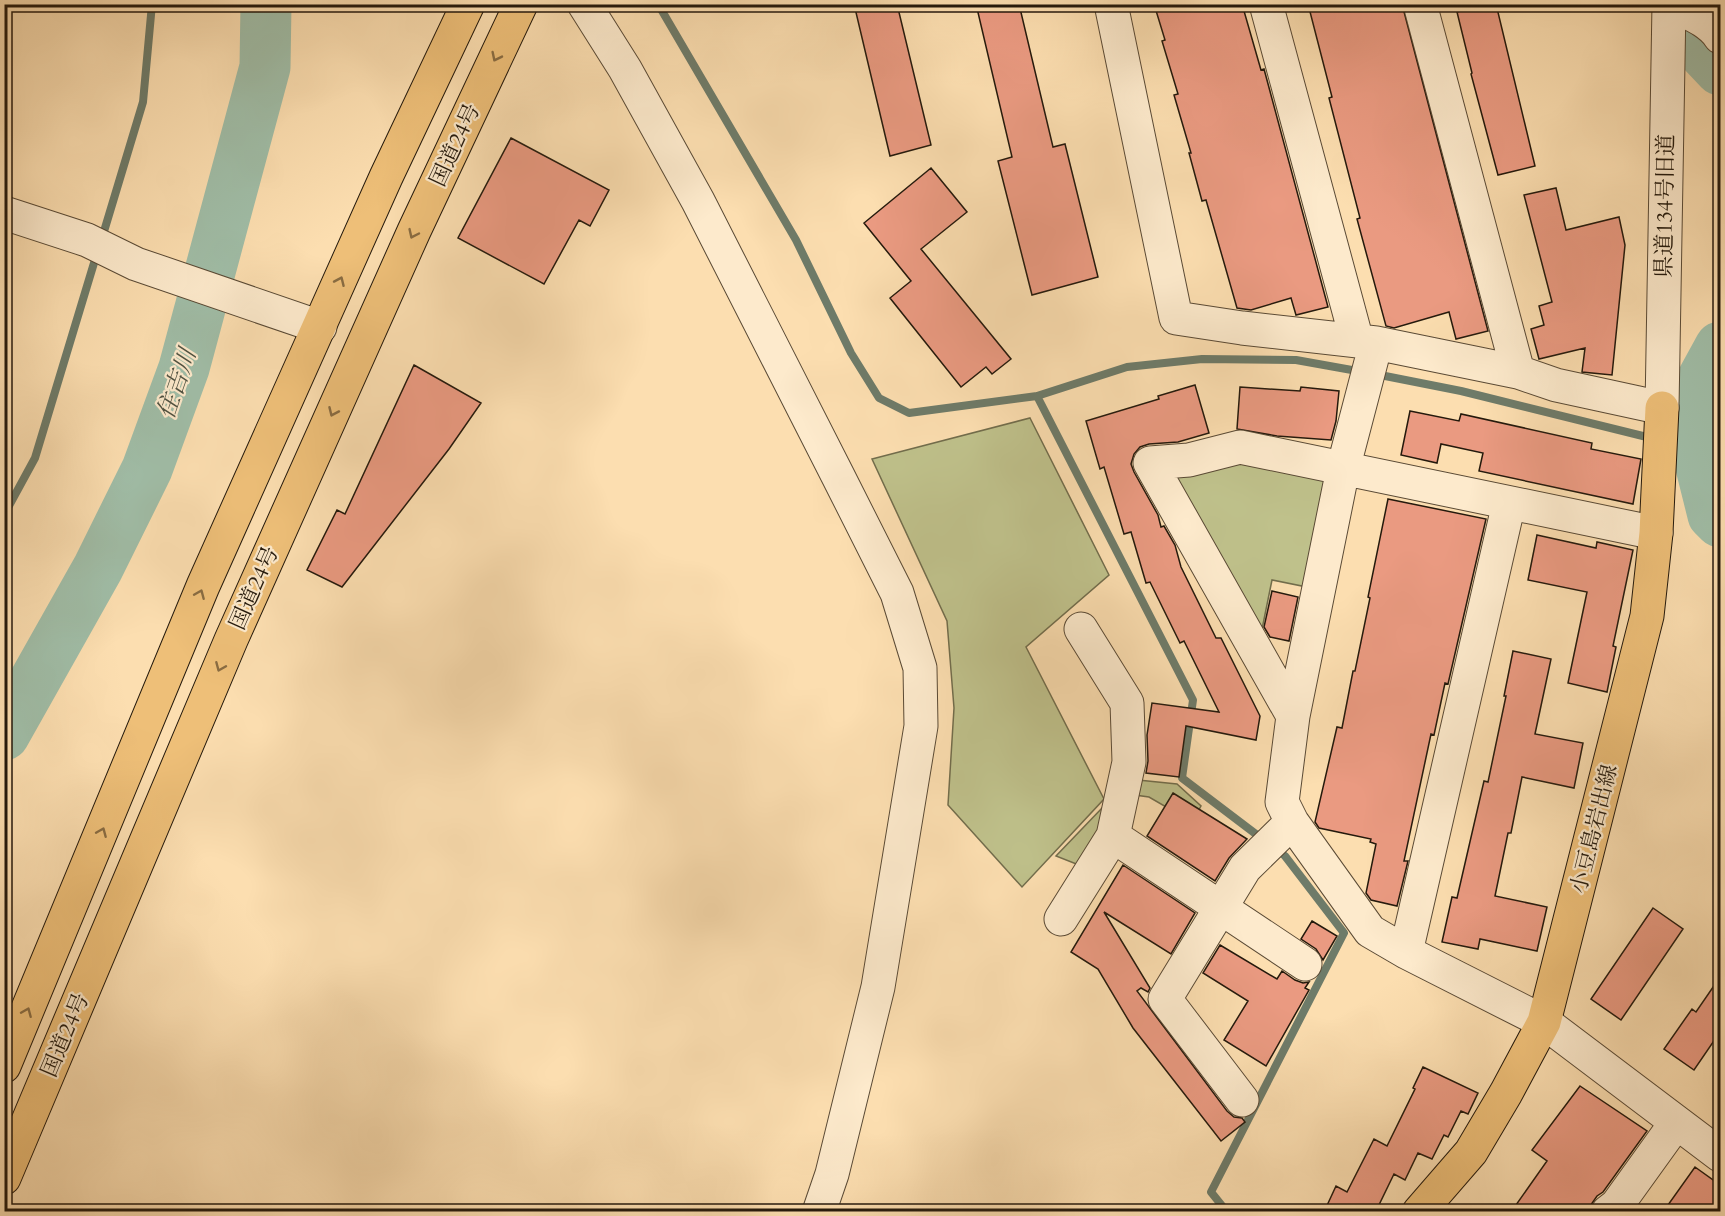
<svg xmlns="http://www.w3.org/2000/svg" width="1725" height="1216" viewBox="0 0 1725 1216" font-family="Cardo,'Noto Serif JP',serif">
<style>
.green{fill:#bfc18b;stroke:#726d4c;stroke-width:1.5}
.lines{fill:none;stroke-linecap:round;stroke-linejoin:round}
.stream{stroke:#6e7b69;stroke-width:8}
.river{stroke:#a0bda7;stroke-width:51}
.building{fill:#ea9a81;stroke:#24190c;stroke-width:1.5}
.minor-casing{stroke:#5a4a35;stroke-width:35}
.major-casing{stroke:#24190c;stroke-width:35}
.highway-casing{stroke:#24190c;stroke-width:35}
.minor{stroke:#fdeacc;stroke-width:33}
.major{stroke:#eebf78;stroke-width:33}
.highway{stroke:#eebf78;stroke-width:33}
.oneway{stroke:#896c42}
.labels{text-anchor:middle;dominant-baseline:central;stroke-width:4.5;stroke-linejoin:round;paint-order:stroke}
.street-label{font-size:22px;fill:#24190c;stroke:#fdeacc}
.water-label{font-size:24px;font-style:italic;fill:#4f5242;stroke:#fdeacc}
</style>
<rect width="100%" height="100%" fill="#fcdeb0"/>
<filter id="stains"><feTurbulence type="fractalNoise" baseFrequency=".00333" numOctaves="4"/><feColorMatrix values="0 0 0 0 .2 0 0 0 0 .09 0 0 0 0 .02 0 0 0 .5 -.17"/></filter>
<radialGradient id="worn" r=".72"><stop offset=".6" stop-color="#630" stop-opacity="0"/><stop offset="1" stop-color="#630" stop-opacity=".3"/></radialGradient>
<path class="green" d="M1030 418 1109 575 1026 647 1104 799 1022 887 948 805 954 708 947 621 872 459Z
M1241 457 1322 474 1330 485 1307 587 1272 580 1259 644 1168 477Z
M1138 780 1177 784 1201 806 1192 822 1149 797 1135 795Z
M1103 807 1101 836 1084 867 1056 856Z"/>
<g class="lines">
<path class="stream" d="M658 4 796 240 851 353 879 398 909 413 1037 396 1127 367 1202 359 1296 360 1363 372
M102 238 143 102 152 4
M1375 374 1461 391 1655 439
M1037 396 1193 700 1182 778 1265 841
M1668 442 1697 448
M4 515 35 458 97 253
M1227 1212 1211 1192 1344 933 1285 856 1275 848"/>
<path class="river" d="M1714 4 1700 33 1703 52 1720 70
M1720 347 1703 378 1694 439 1713 515 1720 522
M4 735 98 568 147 469 184 368 265 67 266 4"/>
</g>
<path class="building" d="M854 4H897L931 145 890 156Z
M976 4H1019L1053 147 1065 144 1098 277 1032 295 998 161 1012 157Z
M1154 4H1242L1261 70 1264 69 1328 307 1296 315 1291 298 1251 310 1237 308 1206 200 1202 201 1189 153H1191L1174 95 1178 94 1162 41 1165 40Z
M1308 4H1402L1488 331 1456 339 1449 312 1394 328 1386 326 1357 219 1360 218 1329 98 1332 97Z
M1486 4H1496L1535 166 1498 175 1471 74 1472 73 1457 12Z
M511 138 609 190 590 226 579 220 544 284 458 238Z
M931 168 967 212 921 249 1011 359 992 374 986 367 961 387 890 298 911 281 864 223Z
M1556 188 1566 230 1619 217 1625 245 1612 375 1582 372 1585 348 1539 359 1531 329 1544 325 1539 306 1552 302 1524 195Z
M414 365 481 403 449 449 342 587 307 570 337 510 345 514Z
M1195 385 1209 433 1178 442 1149 444 1140 447 1134 454 1131 464 1134 472 1158 515 1161 527 1164 526 1175 545 1181 567 1216 638H1221L1260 716 1256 740 1186 726 1179 777 1146 773 1148 761 1147 735 1152 703 1219 712 1184 641 1180 643 1150 582 1146 583 1131 532 1124 534 1104 467 1100 469 1086 421 1159 399 1158 396Z
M1240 387 1300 391 1301 387 1339 391 1336 421 1331 440 1277 436 1237 429Z
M1410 411 1459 421 1461 414 1592 443 1591 449 1641 459 1633 504 1479 471 1483 453 1441 444 1437 463 1401 455Z
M1388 499 1486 519 1448 684 1445 683 1434 735 1431 734 1404 861H1408L1397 906 1371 900 1366 893 1376 844 1370 842 1371 839 1319 828 1315 822 1337 727 1342 728 1353 671H1355L1370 598 1368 597Z
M1537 535 1596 548 1597 542 1633 550 1613 646 1616 647 1607 692 1568 683 1587 592 1528 580Z
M1272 591 1298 597 1289 641 1270 637 1264 627Z
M1513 651 1551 659 1535 734 1583 743 1574 788 1522 777 1511 833H1508L1495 896 1547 907 1537 951 1480 939 1478 949 1442 942 1452 897 1457 898 1484 781 1488 782 1506 696H1504Z
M1173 793 1247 839 1229 858 1215 881 1147 836Z
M1123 865 1195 913 1171 954 1104 912 1150 988 1148 992 1141 988 1137 991 1227 1111 1234 1117 1242 1118 1245 1122 1221 1141 1133 1028 1098 969 1071 952Z
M1653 908 1683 929 1621 1020 1591 999Z
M1312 921 1337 936 1323 960 1316 949 1301 939Z
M1220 945 1277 979 1282 971 1295 980 1303 983 1309 982 1305 988 1309 990 1266 1066 1224 1040 1248 1001 1203 973Z
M1720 977V1032L1694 1070 1664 1049 1692 1009 1696 1012Z
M1423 1067 1478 1093 1468 1114 1461 1111 1448 1137 1444 1135 1432 1159 1418 1153 1405 1180 1394 1174 1378 1207 1388 1212H1324L1336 1186 1347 1192 1374 1139 1387 1146 1415 1089 1413 1088Z
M1580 1086 1647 1131 1603 1192 1597 1196 1586 1212H1511L1547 1161 1532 1150Z
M1695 1167 1720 1185V1212H1663Z"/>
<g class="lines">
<g class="minor-casing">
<path id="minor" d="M584 4 625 69 698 201 838 476 897 593 920 668 921 726 878 987 832 1174 819 1212
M1111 4 1176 318 1242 328 1376 343 1518 372 1556 385 1662 408 1669 4
M1266 4 1357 341
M1420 4 1518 372
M1671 4C1688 13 1710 21 1720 37
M4 213 87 240 136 264 320 327
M1376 343 1343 469 1293 716 1282 802 1292 822 1370 931 1406 952 1544 1022 1720 1155
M1081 629 1127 703 1129 762 1113 836 1305 964
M1293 716 1150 463 1189 460 1240 447 1656 533
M1061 919 1113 836
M1406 952 1509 503
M1242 1100 1165 999 1245 868 1292 822
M1608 1212 1617 1205 1676 1123"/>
</g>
<g class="major-casing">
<path id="major" d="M1419 1212 1471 1152 1506 1093 1544 1022 1647 616 1656 533 1662 408"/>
</g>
<g class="highway-casing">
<path id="highway" d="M4 1066 203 586 386 177 468 4
M4 1178 231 640 414 231 521 4"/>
</g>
<use href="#minor" class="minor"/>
<use href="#major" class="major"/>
<use href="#highway" class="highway"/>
</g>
<defs><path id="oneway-chevron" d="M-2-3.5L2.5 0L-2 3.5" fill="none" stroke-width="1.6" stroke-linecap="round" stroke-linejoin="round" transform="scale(1.5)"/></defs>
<g class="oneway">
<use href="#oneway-chevron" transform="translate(496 57) rotate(116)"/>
<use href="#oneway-chevron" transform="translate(413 234) rotate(115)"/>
<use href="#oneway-chevron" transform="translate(340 281) rotate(-66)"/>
<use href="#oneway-chevron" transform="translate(333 412) rotate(114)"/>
<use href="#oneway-chevron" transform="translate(200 594) rotate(-67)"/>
<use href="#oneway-chevron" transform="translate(220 667) rotate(113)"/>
<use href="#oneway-chevron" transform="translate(102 832) rotate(-67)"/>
<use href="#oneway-chevron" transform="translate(27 1012) rotate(-67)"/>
</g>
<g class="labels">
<g class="street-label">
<text transform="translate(455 145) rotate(-65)">国道24号</text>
<text transform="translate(1665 206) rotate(-89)">県道134号旧道</text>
<text transform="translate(254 588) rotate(-66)">国道24号</text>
<text transform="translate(1594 829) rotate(-76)">小豆島岩出線</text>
<text transform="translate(65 1035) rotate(-67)">国道24号</text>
</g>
<g class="water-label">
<text transform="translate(177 384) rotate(-71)">住吉川</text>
</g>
</g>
<rect width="1725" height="1216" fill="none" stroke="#fcdeb0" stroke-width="24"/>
<rect x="6" y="6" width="1713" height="1204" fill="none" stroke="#24190c" stroke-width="3"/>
<rect x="12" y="12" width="1701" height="1192" fill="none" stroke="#24190c" stroke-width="1.5"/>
<rect width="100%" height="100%" filter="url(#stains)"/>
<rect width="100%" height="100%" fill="url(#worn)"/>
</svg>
